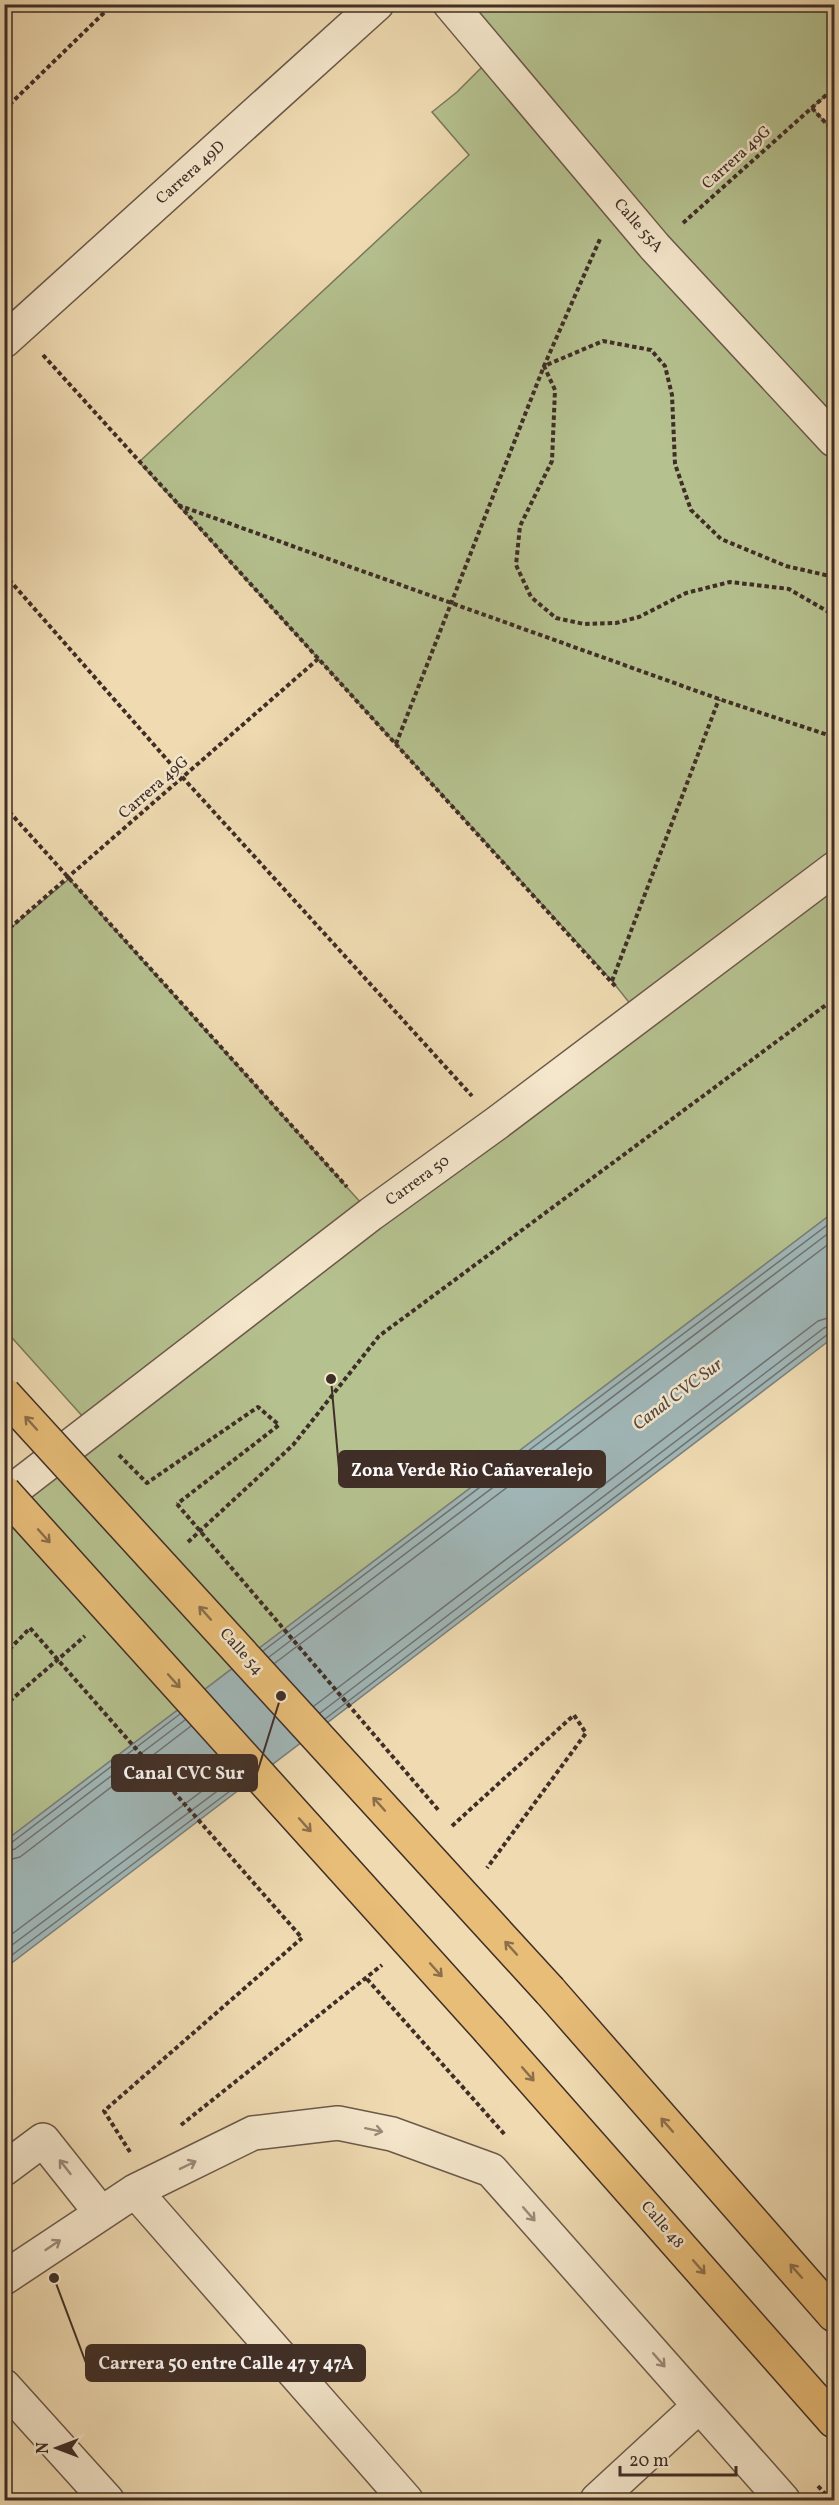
<svg xmlns="http://www.w3.org/2000/svg" width="839" height="2505" viewBox="0 0 839 2505" font-family="Vollkorn,serif">
<style>
.green{fill:#b5c18f;stroke:#7a785b;stroke-width:1.5}
.water{fill:#a0b7b8;stroke:#79807e;stroke-width:1.5}
.lines{fill:none;stroke-linecap:round;stroke-linejoin:round}
.shore{stroke:#707270;stroke-width:1.5}
.minor-casing{stroke:#6b594a;stroke-width:36}
.major-casing{stroke:#3f2e27;stroke-width:36}
.path{stroke:#3f2e27;stroke-width:4;stroke-dasharray:4.5 3;stroke-linecap:butt}
.minor{stroke:#f5e7cc;stroke-width:33}
.major{stroke:#e8bd78;stroke-width:33}
.major-bridge-casing{stroke:#3f2e27;stroke-width:36;stroke-linecap:butt}
.path-bridge{stroke:#3f2e27;stroke-width:4;stroke-dasharray:4.5 3;stroke-linecap:butt}
.major-bridge{stroke:#e8bd78;stroke-width:33}
.oneway{stroke:#8b6e4b}
.oneway2{stroke:#9a8a7a}
.labels{text-anchor:middle;dominant-baseline:central;stroke-width:5;stroke-linejoin:round;paint-order:stroke}
.street-label{font-size:16px;fill:#3f2e27;stroke:#f5e7cc}
.water-label{font-size:18px;font-style:italic;fill:#524944;stroke:#f5e7cc}
.leader{fill:none;stroke:#3f2e27;stroke-width:2}
.callout-dot{fill:#3f2e27;stroke:#f5e7cc;stroke-width:2}
.callout{fill:#3f2e27;stroke:#3f2e27;stroke-width:2}
.callout-label{font-size:18px;text-anchor:middle;font-weight:bold;fill:#fff}
</style>
<rect width="100%" height="100%" fill="#efdab1"/>
<filter id="stains"><feTurbulence type="fractalNoise" baseFrequency=".00333" numOctaves="4"/><feColorMatrix values="0 0 0 0 .2 0 0 0 0 .09 0 0 0 0 .02 0 0 0 .5 -.17"/></filter>
<radialGradient id="worn" r=".72"><stop offset=".6" stop-color="#630" stop-opacity="0"/><stop offset="1" stop-color="#630" stop-opacity=".3"/></radialGradient>
<path class="green" d="M450 5H834V88L812 108 834 132V1212L5 1841V1527L93 1428 5 1330V933L69 879 371 1214 640 1016 612 981 139 462 469 155 432 112 457 92 493 56Z"/>
<path class="water" d="M834 1212V1337L5 1968V1841Z"/>
<g class="lines">
<path class="shore" d="M263 1651 834 1220
M269 1657 834 1229
M275 1663 834 1240
M314 1706 818 1321 834 1316
M320 1713 824 1328 834 1325
M325 1719 828 1334 834 1333
M4 1845 11 1843 180 1714
M4 1852 15 1849 185 1720
M4 1861 20 1857 191 1726
M4 1940 230 1770
M4 1951 236 1777
M4 1961 242 1782"/>
<g class="minor-casing">
<path id="minor" d="M450 4 655 247 834 440
M4 341 377 4
M4 1497 371 1214 497 1123 834 869
M4 2169 43 2140 101 2213
M135 2191 406 2500
M4 2278 135 2191 253 2133 338 2123 392 2134 491 2170 783 2500
M4 2386 107 2500
M597 2500 699 2406"/>
</g>
<g class="major-casing">
<path id="major" d="M550 1991 834 2315
M489 2030 834 2421"/>
</g>
<path class="path" d="M812 108 834 132
M4 110 113 4
M683 223 834 88
M43 355 616 987
M178 505 719 699 834 737
M4 574 184 779 472 1096
M834 577 786 566 721 539 691 510 675 464 672 395 665 366 651 350 603 341 544 366 555 390 552 461 520 526 516 565 531 597 556 618 584 624 616 623 639 617 686 593 730 582 789 589 834 615
M396 744 544 366 600 239
M4 806 347 1187
M4 933 318 659
M612 981 719 699
M119 1455 147 1483 258 1407 279 1425 177 1504
M188 1542 293 1445 379 1336 834 999
M4 1655 30 1628
M4 1706 85 1636
M452 1826 574 1715 586 1733 487 1868
M367 1979 506 2136
M181 2125 382 1965
M130 2152 104 2111 302 1938
M818 2486 831 2500"/>
<use href="#minor" class="minor"/>
<use href="#major" class="major"/>
<g class="major-bridge-casing">
<path id="major-bridge" d="M4 1394 550 1991
M4 1492 489 2030"/>
</g>
<path class="path-bridge" d="M177 1504 440 1812
M30 1628 302 1938"/>
<use href="#major-bridge" class="major-bridge"/>
</g>
<defs><path id="oneway-shaft" d="M-6 0H5M1.5-3L5.5 0L1.5 3" fill="none" stroke-width="1.6" stroke-linecap="round" stroke-linejoin="round" transform="scale(1.5)"/></defs>
<g class="oneway">
<use href="#oneway-shaft" transform="translate(31 1423) rotate(-132)"/>
<use href="#oneway-shaft" transform="translate(44 1536) rotate(48)"/>
<use href="#oneway-shaft" transform="translate(205 1613) rotate(-132)"/>
<use href="#oneway-shaft" transform="translate(174 1681) rotate(48)"/>
<use href="#oneway-shaft" transform="translate(379 1804) rotate(-132)"/>
<use href="#oneway-shaft" transform="translate(305 1825) rotate(48)"/>
<use href="#oneway-shaft" transform="translate(511 1948) rotate(-132)"/>
<use href="#oneway-shaft" transform="translate(436 1970) rotate(48)"/>
<use href="#oneway-shaft" transform="translate(528 2074) rotate(49)"/>
<use href="#oneway-shaft" transform="translate(667 2125) rotate(-131)"/>
<use href="#oneway-shaft" transform="translate(699 2267) rotate(49)"/>
<use href="#oneway-shaft" transform="translate(796 2271) rotate(-131)"/>
</g>
<g class="oneway2">
<use href="#oneway-shaft" transform="translate(374 2130) rotate(12)"/>
<use href="#oneway-shaft" transform="translate(188 2165) rotate(-26)"/>
<use href="#oneway-shaft" transform="translate(65 2167) rotate(-128)"/>
<use href="#oneway-shaft" transform="translate(529 2214) rotate(49)"/>
<use href="#oneway-shaft" transform="translate(53 2245) rotate(-34)"/>
<use href="#oneway-shaft" transform="translate(659 2360) rotate(49)"/>
</g>
<g class="labels">
<g class="street-label">
<text transform="translate(737 158) rotate(-42)">Carrera 49G</text>
<text transform="translate(191 173) rotate(-42)">Carrera 49D</text>
<text transform="translate(638 226) rotate(49)">Calle 55A</text>
<text transform="translate(154 788) rotate(-41)">Carrera 49G</text>
<text transform="translate(418 1181) rotate(-36)">Carrera 50</text>
<text transform="translate(241 1652) rotate(48)">Calle 54</text>
<text transform="translate(662 2225) rotate(49)">Calle 48</text>
</g>
<g class="water-label">
<text transform="translate(678 1395) rotate(-37)">Canal CVC Sur</text>
</g>
</g>
<path class="leader" d="M331 1379L339 1469M281 1696L257 1773M54 2278L86 2363"/>
<g class="callout-dot">
<circle cx="331" cy="1379" r="6"/>
<circle cx="281" cy="1696" r="6"/>
<circle cx="54" cy="2278" r="6"/>
</g>
<g class="callout">
<rect x="339" y="1451" width="266" height="36" rx="6"/>
<rect x="112" y="1755" width="145" height="36" rx="6"/>
<rect x="86" y="2345" width="279" height="36" rx="6"/>
</g>
<g class="callout-label">
<text x="472" y="1476">Zona Verde Rio Cañaveralejo</text>
<text x="184" y="1779">Canal CVC Sur</text>
<text x="226" y="2369">Carrera 50 entre Calle 47 y 47A</text>
</g>
<rect width="839" height="2505" fill="none" stroke="#efdab1" stroke-width="24"/>
<rect x="6" y="6" width="827" height="2493" fill="none" stroke="#3f2e27" stroke-width="3"/>
<rect x="12" y="12" width="815" height="2481" fill="none" stroke="#3f2e27" stroke-width="1.5"/>
<g transform="translate(57 2448) rotate(270)" stroke="#f5e7cc" stroke-width="4.5" paint-order="stroke">
<path d="M0-4.5L10 22L0 15L-10 22Z" fill="#3f2e27"/>
<text y="-9" font-size="16" font-weight="bold" text-anchor="middle" fill="#3f2e27">N</text>
</g>
<path d="M620 2466v9h116v-9" fill="none" stroke="#3f2e27" stroke-width="3"/>
<text x="629" y="2466" font-size="18" fill="#3f2e27" stroke="#f5e7cc" stroke-width="4.5" paint-order="stroke">20 m</text>
<rect width="100%" height="100%" filter="url(#stains)"/>
<rect width="100%" height="100%" fill="url(#worn)"/>
</svg>
